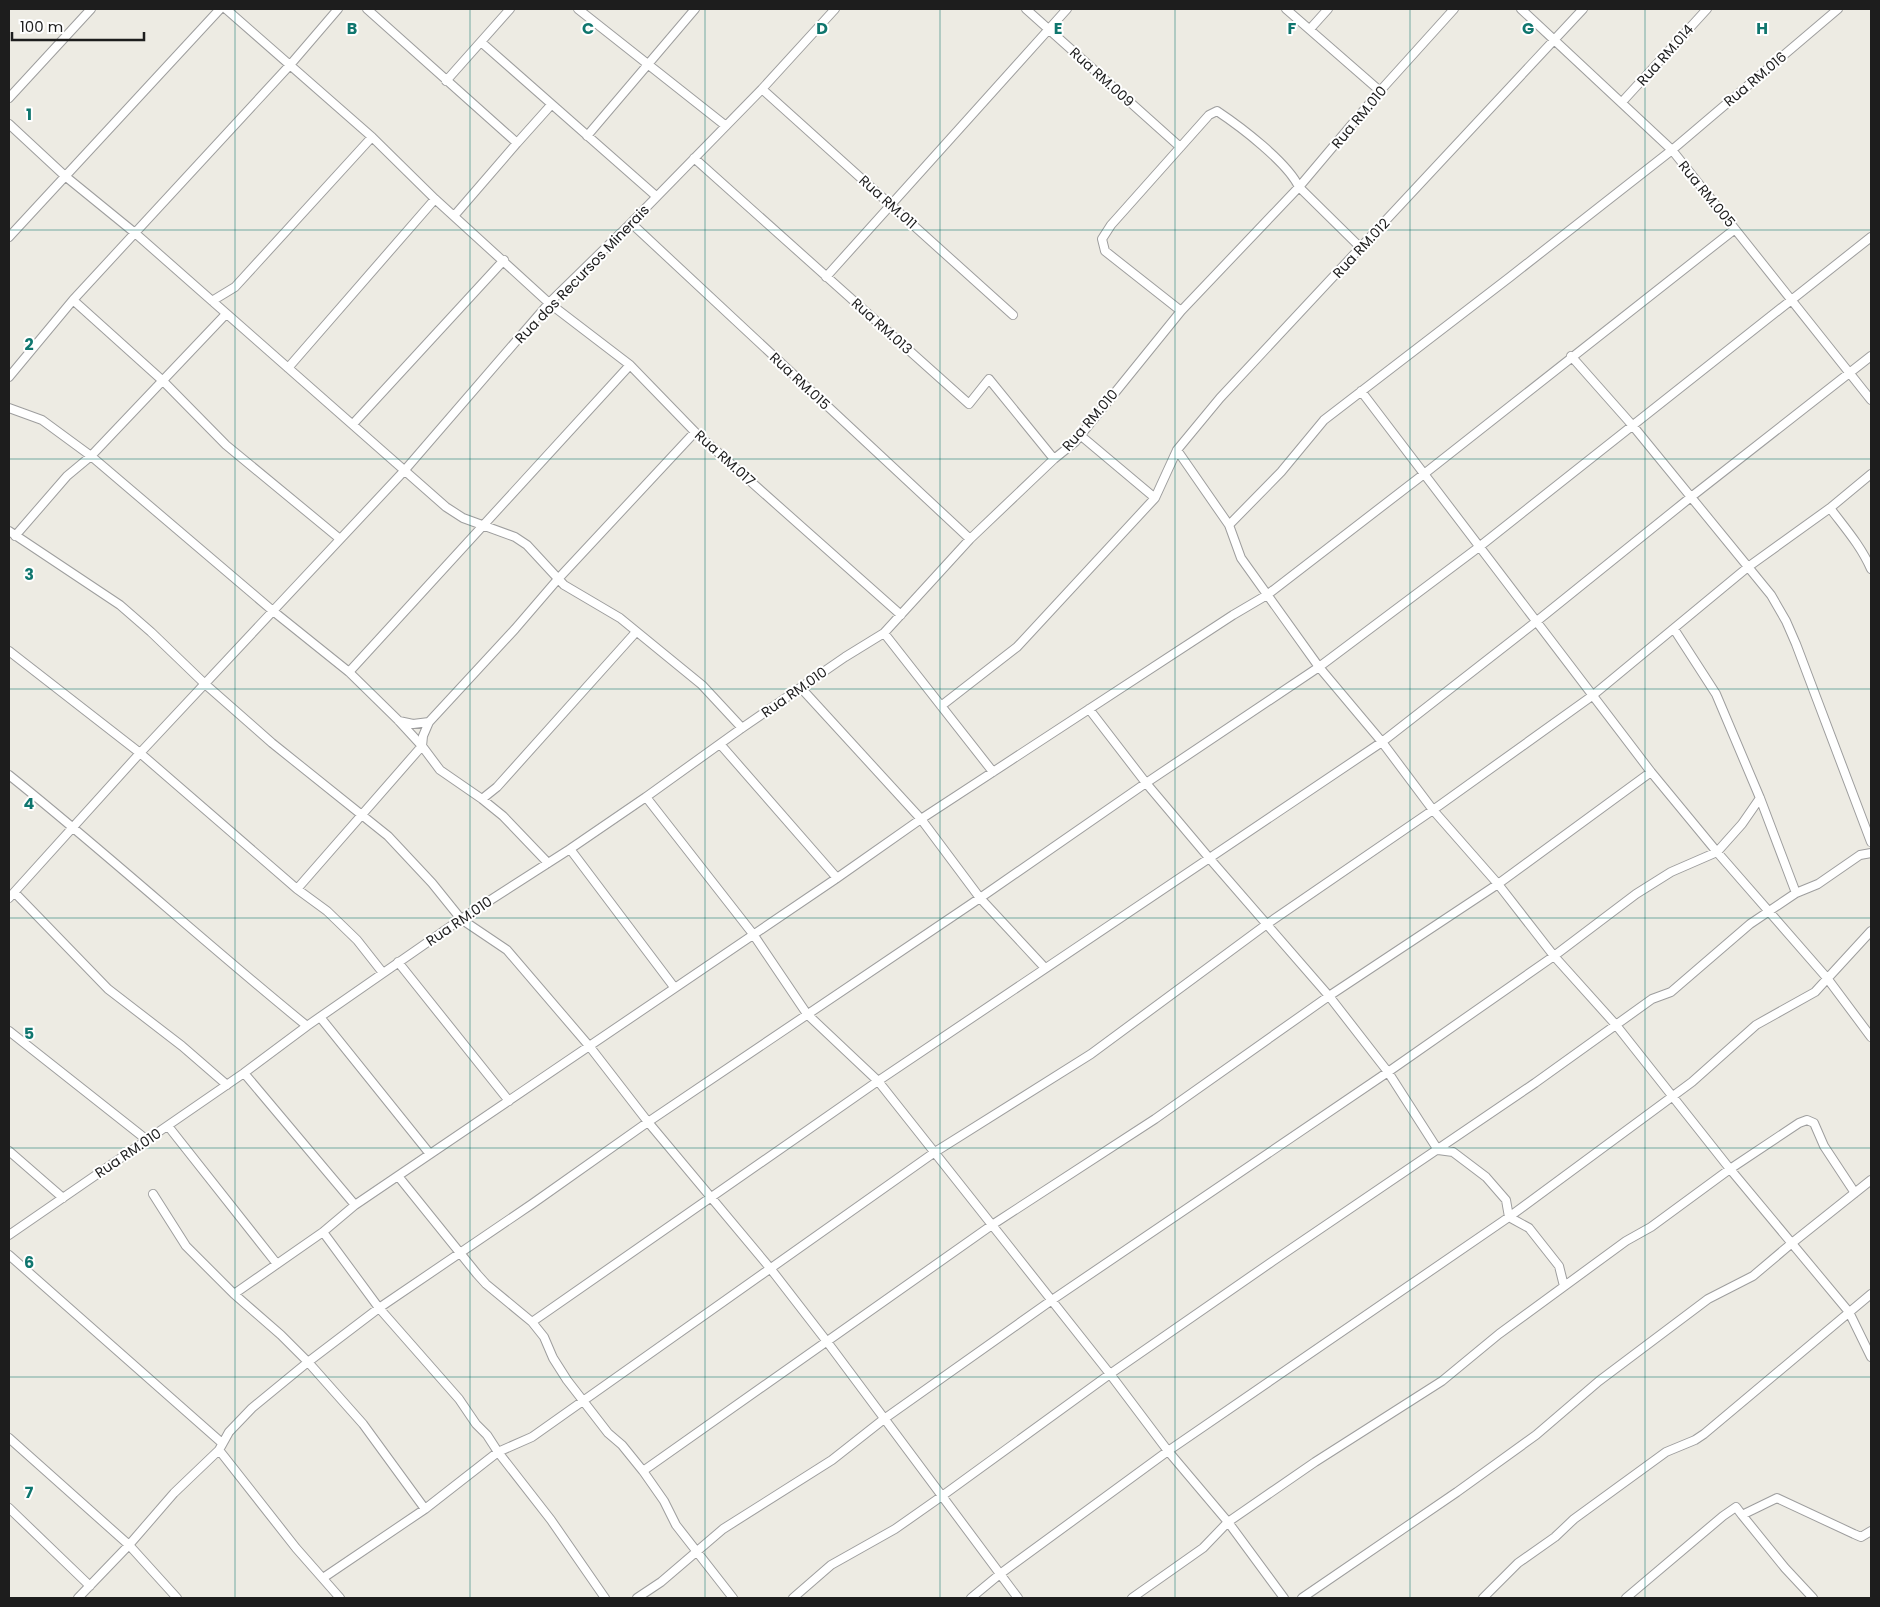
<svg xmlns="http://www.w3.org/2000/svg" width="1880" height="1607" viewBox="0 0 1880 1607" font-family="Poppins,sans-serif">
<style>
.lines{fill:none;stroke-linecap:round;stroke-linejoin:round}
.minor-casing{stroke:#9e9e9e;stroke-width:10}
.minor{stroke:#fff;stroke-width:8}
.grid{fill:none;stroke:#0f766e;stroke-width:1;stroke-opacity:0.55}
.labels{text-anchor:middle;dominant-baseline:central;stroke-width:4;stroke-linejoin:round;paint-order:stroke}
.street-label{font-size:14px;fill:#1d1d1d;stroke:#fff}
.grid-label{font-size:16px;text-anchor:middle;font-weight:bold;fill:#0f766e;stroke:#fff;stroke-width:4;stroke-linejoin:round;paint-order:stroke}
</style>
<rect width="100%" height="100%" fill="#edebe3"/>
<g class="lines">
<g class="minor-casing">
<path id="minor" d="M226 9 372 137 435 199 549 303 630 365 695 432 901 615
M367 9 517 143 551 105
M578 9 726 126
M1026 9 1179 146
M1286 9 1380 91
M1521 9 1672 150 1871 400
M1310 29 1328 9
M481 42 656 196
M446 81 510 9
M762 89 1013 315
M9 98 91 9
M1622 102 1707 9
M9 124 65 176 135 233 446 507 463 518 515 537 527 545 564 585 620 618 702 685 742 728
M587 136 695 9
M694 158 969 404 989 379 1054 459
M454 216 517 143
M631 223 970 539
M9 237 220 9
M826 277 1067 9
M73 300 163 381 226 445 340 539
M212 301 235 287 372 137
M1181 311 1105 251 1102 239 1111 225 1209 115 1217 111C1241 127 1287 162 1299 187L1361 248
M1571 356 1633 426 1771 595 1786 621 1796 644 1871 842
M288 368 435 199
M9 377 73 300 290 65 338 9
M1361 391 1651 772 1717 852 1827 978 1871 1037
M9 408 42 420 91 456 273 611 349 672 399 721 422 746 440 770 482 799 503 816 548 863
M353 424 504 260
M1080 435 1155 498
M1177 450 1229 525 1241 558 1319 667 1382 742 1433 810 1498 884 1554 956 1616 1025 1730 1169 1849 1312 1871 1357
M1830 508C1845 528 1861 546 1871 569
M1229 525 1281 472 1324 420 1510 277 1672 150 1838 9
M9 531 120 605 151 632 205 684 272 743 388 836 432 883 461 919 507 950 590 1047 648 1122 770 1268 828 1343 1018 1598
M15 536 67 476 91 456 226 314
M1674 629 1716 694 1760 798 1796 893
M884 633 993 772
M9 651 140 753 297 889 327 911 357 940 383 973
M349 672 630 365
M801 688 921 819 980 898 1045 968
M941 706 1017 647 1155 498 1177 450 1220 398 1583 9
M1089 709 1146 783 1210 859 1329 996 1388 1072 1438 1150 1453 1152 1486 1177 1506 1200 1509 1217 1529 1228 1559 1266 1564 1286
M399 721 413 724 429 722
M720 744 837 878
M9 775C110 856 206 944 307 1026
M646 797 753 934 807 1014 878 1081 1110 1374 1168 1451 1228 1522 1284 1598
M482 799 497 787 636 632
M570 849 674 987
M297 889 422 746 423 736 429 722 515 629 558 579 695 432
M15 893 108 989 182 1046 227 1085
M9 898 140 753 404 471 549 303 631 223 762 89 835 9
M398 962 509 1101
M320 1017 430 1154
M9 1031 147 1140
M244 1073 355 1205
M168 1126 277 1264
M9 1151 63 1198
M398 1176 477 1274 486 1284 532 1322 544 1337 553 1358 567 1380 608 1433 622 1445 643 1471 664 1501 676 1525 733 1598
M153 1194 186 1246 234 1294 281 1335 308 1362 363 1424 425 1509
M323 1232 379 1308 459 1399 476 1424 487 1435 498 1452 551 1520 605 1598
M9 1235 244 1073 307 1026 461 919 570 849 646 797 742 728 845 657 884 633 970 539 1054 459 1075 442 1181 311 1299 187 1380 91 1454 9
M9 1255 222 1443
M234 1294 323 1232 355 1205 837 878 921 819 1233 615 1267 595 1424 474 1735 229
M532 1322 878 1081 1382 742 1537 621 1691 497 1871 356
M9 1438 129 1545 174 1493 219 1450 296 1548 340 1598
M219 1450 229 1432 252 1408 308 1362 379 1308 532 1204 648 1122 980 898 1146 783 1319 667 1479 547 1871 237
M643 1471 992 1225 1155 1119 1329 996 1498 884 1651 772
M9 1508 90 1586
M1742 1515 1785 1568 1813 1598
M323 1578 425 1509 498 1452 532 1437 935 1152 1091 1054 1267 924 1433 810 1592 696 1748 567 1830 508 1871 474
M78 1598 129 1545 177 1598
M637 1598 661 1582 723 1529 832 1460 884 1419 1052 1300 1388 1072 1554 956 1636 894 1671 872 1717 852 1742 824 1760 798
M793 1598 831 1565 895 1529 942 1496 1110 1374 1273 1261 1535 1083 1652 999 1671 992 1750 924 1796 893 1818 884 1860 855 1871 853
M971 1598 1000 1574 1168 1451 1509 1217 1692 1082 1756 1025 1815 992 1871 931
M1132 1598 1203 1548 1228 1522 1315 1462 1442 1381 1499 1334 1626 1241 1651 1227 1730 1169 1799 1123 1807 1120 1814 1123 1824 1146 1855 1193
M1302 1598 1457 1492 1536 1435 1599 1381 1708 1299 1753 1276 1792 1243 1871 1180
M1483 1598 1518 1563 1555 1537 1574 1519 1666 1452 1695 1440 1704 1434 1871 1294
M1626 1598 1723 1516 1736 1507 1742 1515 1777 1498 1854 1534 1861 1537 1871 1531"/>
</g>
<use href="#minor" class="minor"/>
</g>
<path class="grid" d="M235 9V1598M470 9V1598M705 9V1598M940 9V1598M1175 9V1598M1410 9V1598M1645 9V1598M9 230H1871M9 459H1871M9 689H1871M9 918H1871M9 1148H1871M9 1377H1871"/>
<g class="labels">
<g class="street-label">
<text transform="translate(1665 55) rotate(-48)">Rua RM.014</text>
<text transform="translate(1102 77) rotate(42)">Rua RM.009</text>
<text transform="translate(1755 79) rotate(-40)">Rua RM.016</text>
<text transform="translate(1359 117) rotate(-50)">Rua RM.010</text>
<text transform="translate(1707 194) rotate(51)">Rua RM.005</text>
<text transform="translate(888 202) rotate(42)">Rua RM.011</text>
<text transform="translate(1361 248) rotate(-47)">Rua RM.012</text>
<text transform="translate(582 274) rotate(-46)">Rua dos Recursos Minerais</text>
<text transform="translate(882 326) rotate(42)">Rua RM.013</text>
<text transform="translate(800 381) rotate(43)">Rua RM.015</text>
<text transform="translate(1090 420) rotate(-49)">Rua RM.010</text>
<text transform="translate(725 458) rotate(42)">Rua RM.017</text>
<text transform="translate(794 692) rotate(-35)">Rua RM.010</text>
<text transform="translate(459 921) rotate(-34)">Rua RM.010</text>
<text transform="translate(128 1153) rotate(-34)">Rua RM.010</text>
</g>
</g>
<g class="grid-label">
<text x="352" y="34">B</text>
<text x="588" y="34">C</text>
<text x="822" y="34">D</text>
<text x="1058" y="34">E</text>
<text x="1292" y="34">F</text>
<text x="1528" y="34">G</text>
<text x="1762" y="34">H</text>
<text x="29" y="120">1</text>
<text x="29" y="350">2</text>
<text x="29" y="580">3</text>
<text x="29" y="809">4</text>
<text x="29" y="1039">5</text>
<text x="29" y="1268">6</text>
<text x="29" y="1498">7</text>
</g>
<rect width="1880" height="1607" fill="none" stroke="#1d1d1d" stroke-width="20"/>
<path d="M12 32v8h132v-8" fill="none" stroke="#1d1d1d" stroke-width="2.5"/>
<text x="20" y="32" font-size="15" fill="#1d1d1d" stroke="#ffffff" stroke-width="4" paint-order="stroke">100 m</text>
</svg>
